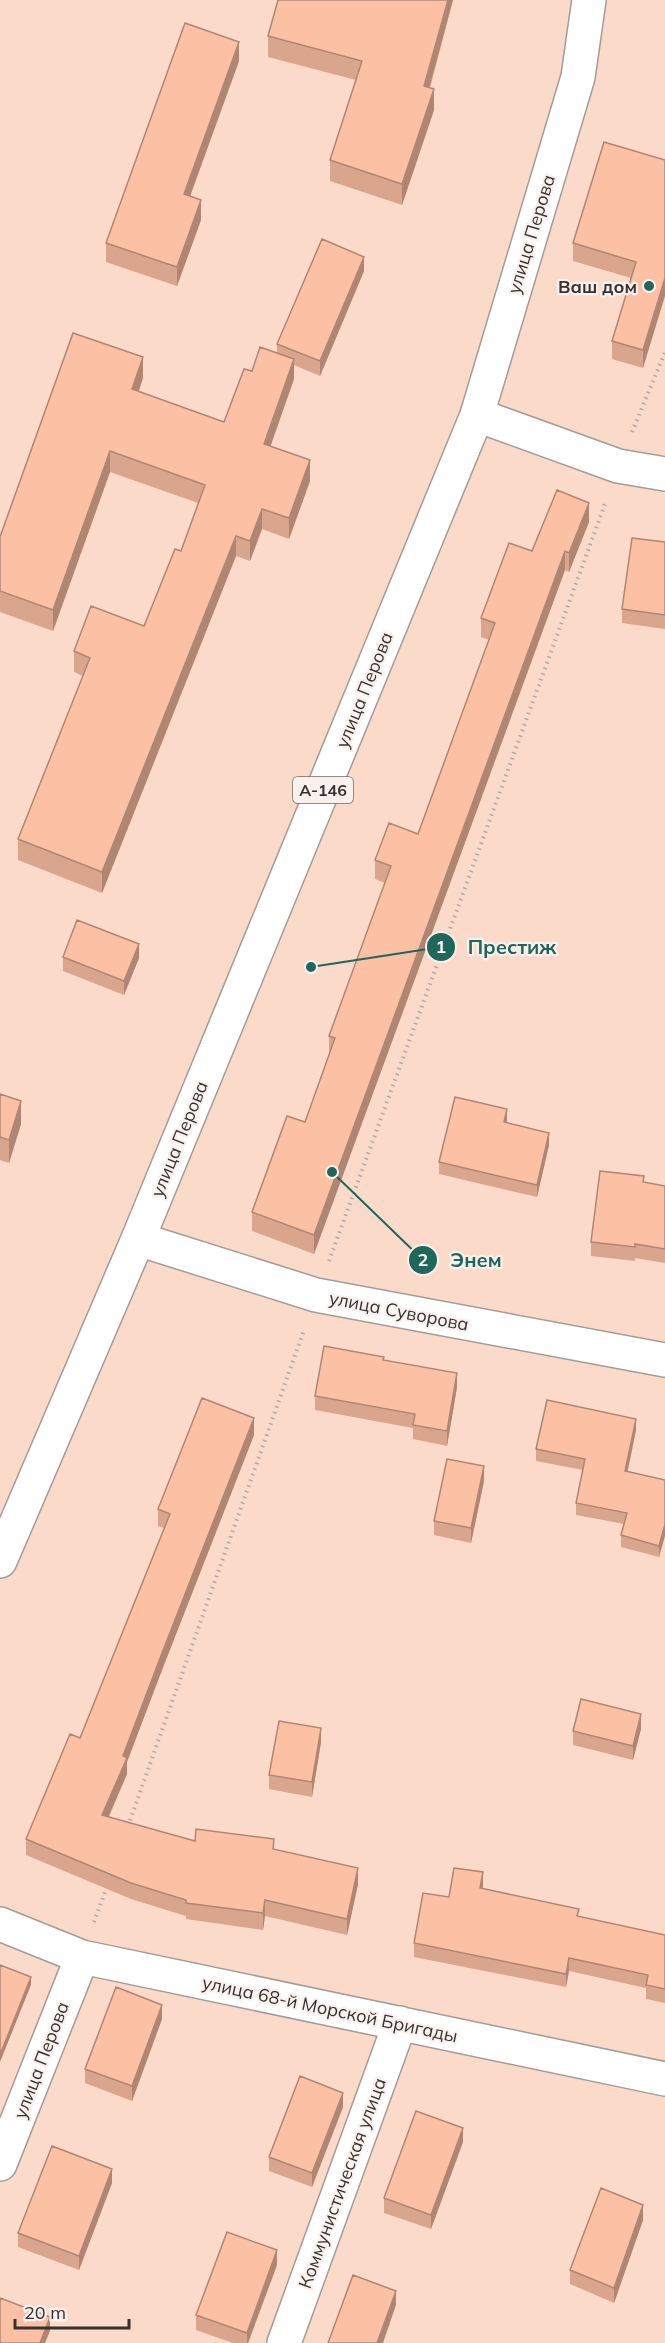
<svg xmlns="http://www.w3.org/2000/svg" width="665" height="2343" viewBox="0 0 665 2343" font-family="Mulish,sans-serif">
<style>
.green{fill:#fcdaca}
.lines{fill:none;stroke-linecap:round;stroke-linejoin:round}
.minor-casing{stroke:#a39c98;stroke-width:36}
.trunk-casing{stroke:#a39c98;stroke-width:36}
.path{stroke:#b0a9a7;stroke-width:4;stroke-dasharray:1.5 4.5;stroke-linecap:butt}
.minor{stroke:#fff;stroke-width:33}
.trunk{stroke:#fff;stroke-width:33}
.wall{fill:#d9a58d}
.shaded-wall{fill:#b08673}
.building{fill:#fcc0a4;stroke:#b08673;stroke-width:1.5}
.poi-dot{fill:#1f665b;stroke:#faf1ee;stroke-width:2}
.labels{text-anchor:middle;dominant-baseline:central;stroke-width:4.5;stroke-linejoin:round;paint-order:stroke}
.shield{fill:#faf1ee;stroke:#706b6a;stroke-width:1.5}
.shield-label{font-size:16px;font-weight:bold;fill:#353231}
.street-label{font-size:18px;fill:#353231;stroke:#faf1ee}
.poi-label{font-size:18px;font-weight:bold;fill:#353231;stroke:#faf1ee;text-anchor:end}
.leader{fill:none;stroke:#1f665b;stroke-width:2}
.callout-dot{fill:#1f665b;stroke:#faf1ee;stroke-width:2}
.mark-label{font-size:18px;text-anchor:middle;font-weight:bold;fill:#fff}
.callout-label{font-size:20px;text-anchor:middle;font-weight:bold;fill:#1f665b;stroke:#faf1ee;stroke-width:4.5;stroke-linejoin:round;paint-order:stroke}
</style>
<rect width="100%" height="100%" fill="#faf1ee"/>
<path class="green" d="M0 0H665V2343H0Z"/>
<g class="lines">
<g class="minor-casing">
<path id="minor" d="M477 415 618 466 665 474
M138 1239 316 1295 665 1360
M0 1924 82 1957 665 2079
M0 2164 82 1957
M284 2343 400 2023"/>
</g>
<g class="trunk-casing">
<path id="trunk" d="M0 1561 138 1239 477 415 578 77 589 0"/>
</g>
<path class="path" d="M632 432 665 352
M329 1261 606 501
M128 1826 304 1330
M94 1922 108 1884"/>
<use href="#minor" class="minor"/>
<use href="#trunk" class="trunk"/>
</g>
<path class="wall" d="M278 0H453L430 88 434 110 402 205 330 181V160L356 80 268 57V36Z
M239 61 190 196 201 220 177 286 106 262V243Z
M665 160 643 368 612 359V341L631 278 573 261V243Z
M364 271 320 376 294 365V379L270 446 310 481 289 539 262 529 250 561 236 556 102 893 18 860V839L83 676 74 672V651L144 626 181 551 198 503 110 472 53 631 0 612V537L143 378 139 391 224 422 252 371 277 353V344Z
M589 522 569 572 565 570 314 1254 252 1231V1212L305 1122 329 1055V1036L385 883 375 879V860L418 834 489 640 481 637V618L532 551Z
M665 542V629L622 623V609Z
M63 957 139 958 124 995 63 971Z
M0 1094 21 1124 9 1163 0 1160Z
M507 1121V1123L549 1145 537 1197 439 1174V1162Z
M644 1182 665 1186V1263L635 1258V1261L591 1256V1242Z
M384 1360 457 1387 447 1446 413 1439V1428L315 1410V1396Z
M636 1430 628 1471 665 1480 659 1557 621 1547V1535L624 1524 576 1515V1503L583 1470 536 1461V1449Z
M254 1435 162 1670 127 1762V1774L109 1817 195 1841 274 1849 358 1884 347 1935 265 1916 263 1930 186 1919V1916L131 1899 26 1855V1839L80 1738 164 1528 158 1526V1509Z
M484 1481 471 1543 434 1535V1521Z
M641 1729 633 1760 573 1745V1731Z
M321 1742 312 1797 269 1789V1775Z
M483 1886 482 1889 579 1916 665 1935V2003L646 1999V1988L569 1971 566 1987 414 1957V1943L449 1897Z
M162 2019 132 2101 85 2083V2069Z
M343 2107 312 2187 269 2171V2157Z
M463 2142 431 2229 384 2213V2198Z
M112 2183 79 2270 18 2247V2233Z
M643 2220 614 2303 570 2284V2270Z
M277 2265 248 2343H233L196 2330V2315Z"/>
<path class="shaded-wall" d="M448 0H453L424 107V86Z
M239 42V61L184 213V194Z
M434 89V110L402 205V184Z
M201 200V220L177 286V267Z
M364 257V271L320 376V361Z
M665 278V296L643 368V350Z
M143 357V378L132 410V389Z
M294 359V379L264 465V444Z
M110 451V472L53 631V610Z
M310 460V481L289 539V518Z
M589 503V522L569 572V553Z
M262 509V529L250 561V541Z
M236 536V556L102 893V872Z
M565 551V570L314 1254V1235Z
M139 944V958L124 995V981Z
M21 1101V1124L9 1163V1140Z
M507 1109V1121L504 1135V1122Z
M549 1133V1145L537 1197V1185Z
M457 1373V1387L447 1446V1431Z
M254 1418V1435L162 1670 127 1762V1774L102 1831V1815L123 1756 162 1653Z
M636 1419V1430L625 1482V1471Z
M484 1466V1481L471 1543V1528Z
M665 1524V1536L659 1557V1546Z
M641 1714V1729L633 1760V1746Z
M321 1728V1742L312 1797V1782Z
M358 1868V1884L347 1935V1919Z
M483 1872V1886L480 1902V1888Z
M265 1900V1916L263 1930V1913Z
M569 1958V1971L566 1987V1974Z
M31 1977V1985L0 2062V2055Z
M162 2005V2019L132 2101V2086Z
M343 2093V2107L312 2187V2173Z
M463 2128V2142L431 2229V2215Z
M112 2169V2183L79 2270V2256Z
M643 2205V2220L614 2303V2288Z
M277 2250V2265L248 2343H247V2333Z
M396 2291V2305L383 2343H377Z
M50 2317V2331L45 2343H40Z"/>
<path class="building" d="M278 0H448L424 86 434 89 402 184 330 160 362 61 268 36Z
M185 23 239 42 184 194 201 200 177 267 106 243Z
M604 142 665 160V278L643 350 612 341 636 262 573 243Z
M322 239 364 257 320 361 277 344Z
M73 333 143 357 132 389 224 422 244 369 252 371 260 347 294 359 264 444 310 460 289 518 262 509 250 541 236 536 102 872 18 839 90 658 74 651 91 606 144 626 175 549 181 551 205 485 110 451 53 610 0 591V537Z
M557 490 589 503 569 553 565 551 314 1235 252 1212 287 1116 305 1122 335 1038 329 1036 391 866 375 860 389 823 418 834 495 623 481 618 509 543 532 551Z
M632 538 665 542V615L622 609Z
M77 920 139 944 124 981 63 957Z
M0 1094 21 1101 9 1140 0 1137Z
M455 1097 507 1109 504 1122 549 1133 537 1185 439 1162Z
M600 1171 644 1176 643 1182 665 1186V1249L635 1244V1247L591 1242Z
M324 1346 384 1357 383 1360 457 1373 447 1431 413 1425 415 1414 315 1396Z
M202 1398 254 1418 162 1653 123 1756 127 1758 102 1815 195 1841 196 1829 274 1839 273 1849 358 1868 347 1919 265 1900 263 1913 186 1903V1900L131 1883 26 1839 70 1734 80 1738 170 1514 158 1509Z
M547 1400 636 1419 625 1471 665 1480V1524L659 1546 621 1535 627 1513 576 1503 585 1459 536 1449Z
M447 1459 484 1466 471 1528 434 1521Z
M581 1699 641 1714 633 1746 573 1731Z
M279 1721 321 1728 312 1782 269 1775Z
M454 1868 483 1872 480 1888 579 1909 577 1916 665 1935V1989L646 1985 648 1975 569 1958 566 1974 414 1943 423 1893 449 1897Z
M0 1965 31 1977 0 2055Z
M116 1987 162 2005 132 2086 85 2069Z
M300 2076 343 2093 312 2173 269 2157Z
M416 2111 463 2128 431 2215 384 2198Z
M52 2146 112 2169 79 2256 18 2233Z
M601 2188 643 2205 614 2288 570 2270Z
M227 2232 277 2250 247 2333 196 2315Z
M353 2275 396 2291 377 2343H328Z
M0 2298 50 2317 40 2343H0Z"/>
<circle class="poi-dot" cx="649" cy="286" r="6"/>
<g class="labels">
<rect class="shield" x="293" y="777" width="60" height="26" rx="4.5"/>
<g class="shield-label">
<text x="323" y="790">А-146</text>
</g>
<g class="street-label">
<text transform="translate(531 234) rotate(-73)">улица Перова</text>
<text transform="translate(364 690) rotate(-68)">улица Перова</text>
<text transform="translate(179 1139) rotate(-68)">улица Перова</text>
<text transform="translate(399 1311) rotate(11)">улица Суворова</text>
<text transform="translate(330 2009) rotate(12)">улица 68-й Морской Бригады</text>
<text transform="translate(41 2060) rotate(-69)">улица Перова</text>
<text transform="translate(342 2183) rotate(-70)">Коммунистическая улица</text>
</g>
<g class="poi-label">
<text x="637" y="286">Ваш дом</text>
</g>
</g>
<path class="leader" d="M311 967L441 947M332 1172L423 1260"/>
<g class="callout-dot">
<circle cx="311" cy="967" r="6"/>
<circle cx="332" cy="1172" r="6"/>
<circle cx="441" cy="947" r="15"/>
<circle cx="423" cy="1260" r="15"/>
</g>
<g class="mark-label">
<text x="441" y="953">1</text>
<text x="423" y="1266">2</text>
</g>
<g class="callout-label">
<text x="512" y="954">Престиж</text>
<text x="476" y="1267">Энем</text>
</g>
<path d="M15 2319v9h114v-9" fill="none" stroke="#353231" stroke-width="3"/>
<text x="24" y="2319" font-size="18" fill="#353231" stroke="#faf1ee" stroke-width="4.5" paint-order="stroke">20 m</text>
</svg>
